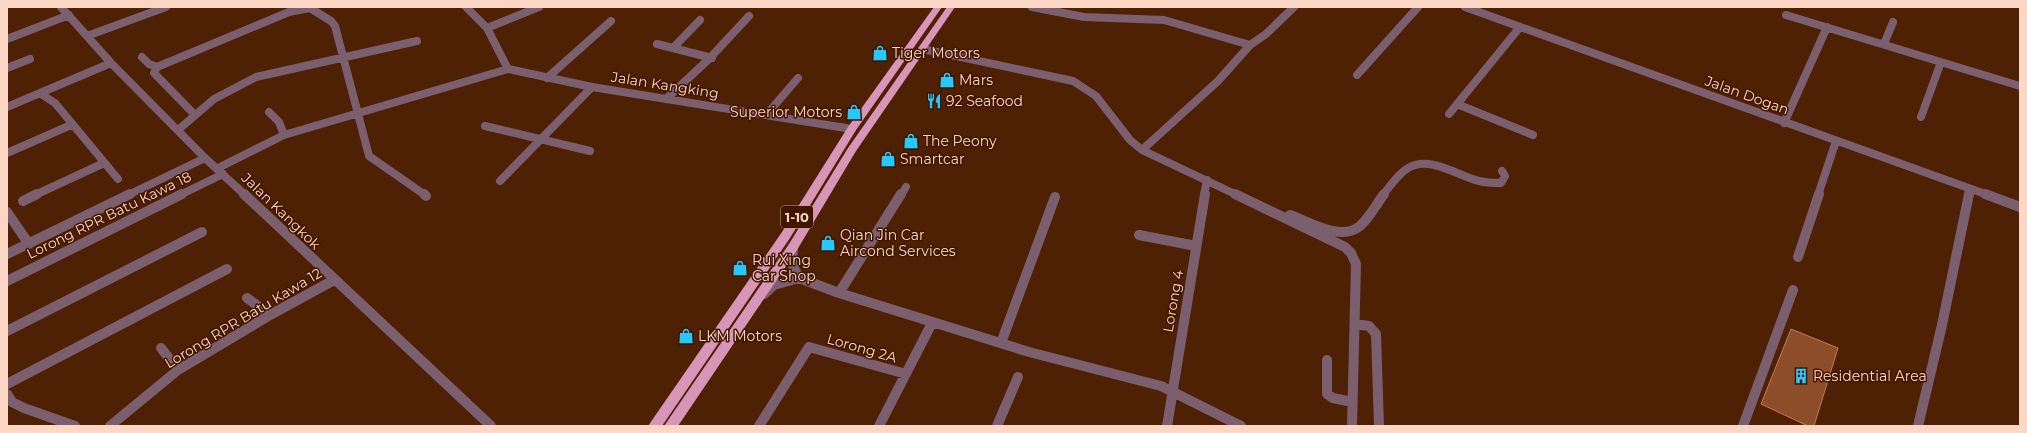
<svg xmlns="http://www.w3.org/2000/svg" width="2027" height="433" viewBox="0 0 2027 433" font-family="Montserrat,sans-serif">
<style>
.building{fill:#8d4d2b;stroke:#c07c59}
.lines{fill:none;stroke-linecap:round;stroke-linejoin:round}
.minor-far1{stroke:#7c5f6e;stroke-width:8}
.minor{stroke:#7c5f6e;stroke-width:10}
.trunk{fill:#d795b7;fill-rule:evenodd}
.labels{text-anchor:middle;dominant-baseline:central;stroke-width:3;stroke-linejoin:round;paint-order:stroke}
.shield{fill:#421500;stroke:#c59d8a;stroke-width:1}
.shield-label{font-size:13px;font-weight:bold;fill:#fdd7c5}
.poi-label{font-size:14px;fill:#fdd7c5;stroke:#421500;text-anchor:start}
.street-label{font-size:14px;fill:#fdd7c5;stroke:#421500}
</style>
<rect width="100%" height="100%" fill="#4e2004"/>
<path class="building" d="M1791 329 1838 348 1814 426H1808L1761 404Z"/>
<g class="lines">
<path class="minor-far1" d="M61 7 111 63 205 158 245 195
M466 7 487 28 508 69 592 87 852 129
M1032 7 1084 17 1164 20 1250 45 1266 34 1294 7
M1465 7 1988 195
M310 8 331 21 335 26 369 156 425 195
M1786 15 2020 86
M487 28 539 7
M87 36 166 7
M7 39 69 15
M657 44 712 58
M1884 44 1893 22
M673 48 700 20
M923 49 1073 81 1096 96 1130 140 1142 150
M142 57 149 64 157 67
M7 68 30 59
M1357 75 1418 7
M547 78 611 21
M41 94 55 103 118 179
M666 99 709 59 749 16
M1457 104 1533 135
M7 107 111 63
M269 112 279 122 284 135
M194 114 154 73 157 67 289 12 310 8
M767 114 798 78
M1449 114 1520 27
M1921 117 1941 62
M1784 123 1827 27
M485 126 590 151
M178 130 214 99 256 77 417 41
M7 153 71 125
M218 168 284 135 508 69
M500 181 592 87
M35 195 104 163
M128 195 205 158
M180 195 223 174
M901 195 906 187
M1204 195 1207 180
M1237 195 1142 150 1218 81 1250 45
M1383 195C1390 186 1398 174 1408 168 1430 155 1458 176 1479 181 1487 183 1494 183 1501 183L1505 176 1502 171
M1818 195 1836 141
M1969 195 1970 189"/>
<path class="minor" d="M244 194 491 426
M424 194 426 196
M1235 194 1345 247 1351 253 1356 264 1352 426
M1985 194 2020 207
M23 201 37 194
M7 212 29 244
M1290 215C1309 222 1341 242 1360 226 1369 218 1376 205 1384 194
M1139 235 1196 246
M793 248 792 264 799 278
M7 254 130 194
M1798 257 1819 194
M7 281 182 194
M839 293 901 194
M764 294 774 285 799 278 839 293 1029 352 1161 386 1241 426
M247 298 270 315
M1355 324 1369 326 1376 334 1379 426
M7 331 202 232
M1001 343 1055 197
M161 348 178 370
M1327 360V394L1333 398 1352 402
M7 384 227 269
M7 394 12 402 24 408 75 426
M110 426 178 370 270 315 334 280
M759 426 809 347 906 374
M879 426 932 323
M997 426 1018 377
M1167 426 1205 194
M1743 426 1793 290
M1918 426 1942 325 1969 194"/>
<path class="trunk" d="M934 7H942L856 130 790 238 662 426H648L782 232 848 127Z
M947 7H955L856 151 797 250 678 426H664L789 244 848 148Z"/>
</g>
<defs>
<g id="shop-bare" transform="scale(1.2)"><path d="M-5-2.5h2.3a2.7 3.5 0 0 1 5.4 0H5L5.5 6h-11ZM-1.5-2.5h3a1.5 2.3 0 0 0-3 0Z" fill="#26c9fe" stroke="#421500" stroke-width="2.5" paint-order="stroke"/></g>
<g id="restaurant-bare" transform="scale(1.2)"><path d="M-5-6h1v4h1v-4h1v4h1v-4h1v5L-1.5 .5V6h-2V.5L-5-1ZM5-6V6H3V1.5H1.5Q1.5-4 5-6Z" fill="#26c9fe" stroke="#421500" stroke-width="2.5" paint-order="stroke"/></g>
<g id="building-bare" transform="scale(1.2)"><path d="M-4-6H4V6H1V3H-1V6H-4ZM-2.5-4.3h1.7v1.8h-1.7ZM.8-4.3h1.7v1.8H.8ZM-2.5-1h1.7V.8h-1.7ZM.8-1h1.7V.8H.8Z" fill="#26c9fe" stroke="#421500" stroke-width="2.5" paint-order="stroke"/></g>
</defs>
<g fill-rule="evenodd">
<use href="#shop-bare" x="880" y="53"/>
<use href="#shop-bare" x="947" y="80"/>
<use href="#restaurant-bare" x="934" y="101"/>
<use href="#shop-bare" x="854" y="112"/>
<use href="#shop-bare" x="911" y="141"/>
<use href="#shop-bare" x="888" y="159"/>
<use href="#shop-bare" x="828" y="243"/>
<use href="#shop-bare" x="740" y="268"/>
<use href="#shop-bare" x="686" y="336"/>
<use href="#building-bare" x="1801" y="376"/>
</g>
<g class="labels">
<rect class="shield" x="781" y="206" width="32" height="22" rx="3"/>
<g class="shield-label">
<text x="797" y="217">1-10</text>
</g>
<g class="poi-label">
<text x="892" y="53">Tiger Motors</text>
<text x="959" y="80">Mars</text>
<text x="946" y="101">92 Seafood</text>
<text x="842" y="112" text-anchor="end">Superior Motors</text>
<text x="923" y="141">The Peony</text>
<text x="900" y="159">Smartcar</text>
<text x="840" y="235">Qian Jin Car<tspan x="840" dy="16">Aircond Services</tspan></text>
<text x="752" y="260">Rui Xing<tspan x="752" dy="16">Car Shop</tspan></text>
<text x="698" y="336">LKM Motors</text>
<text x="1813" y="376">Residential Area</text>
</g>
<g class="street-label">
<text transform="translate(665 85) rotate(9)">Jalan Kangking</text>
<text transform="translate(1747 95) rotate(20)">Jalan Dogan</text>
<text transform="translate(281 211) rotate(44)">Jalan Kangkok</text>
<text transform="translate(109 215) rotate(-26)">Lorong RPR Batu Kawa 18</text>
<text transform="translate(1173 301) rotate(-80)">Lorong 4</text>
<text transform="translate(243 318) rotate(-31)">Lorong RPR Batu Kawa 12</text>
<text transform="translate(862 348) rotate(16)">Lorong 2A</text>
</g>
</g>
<rect width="2027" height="433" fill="none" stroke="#fdd7c5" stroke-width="16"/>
</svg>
